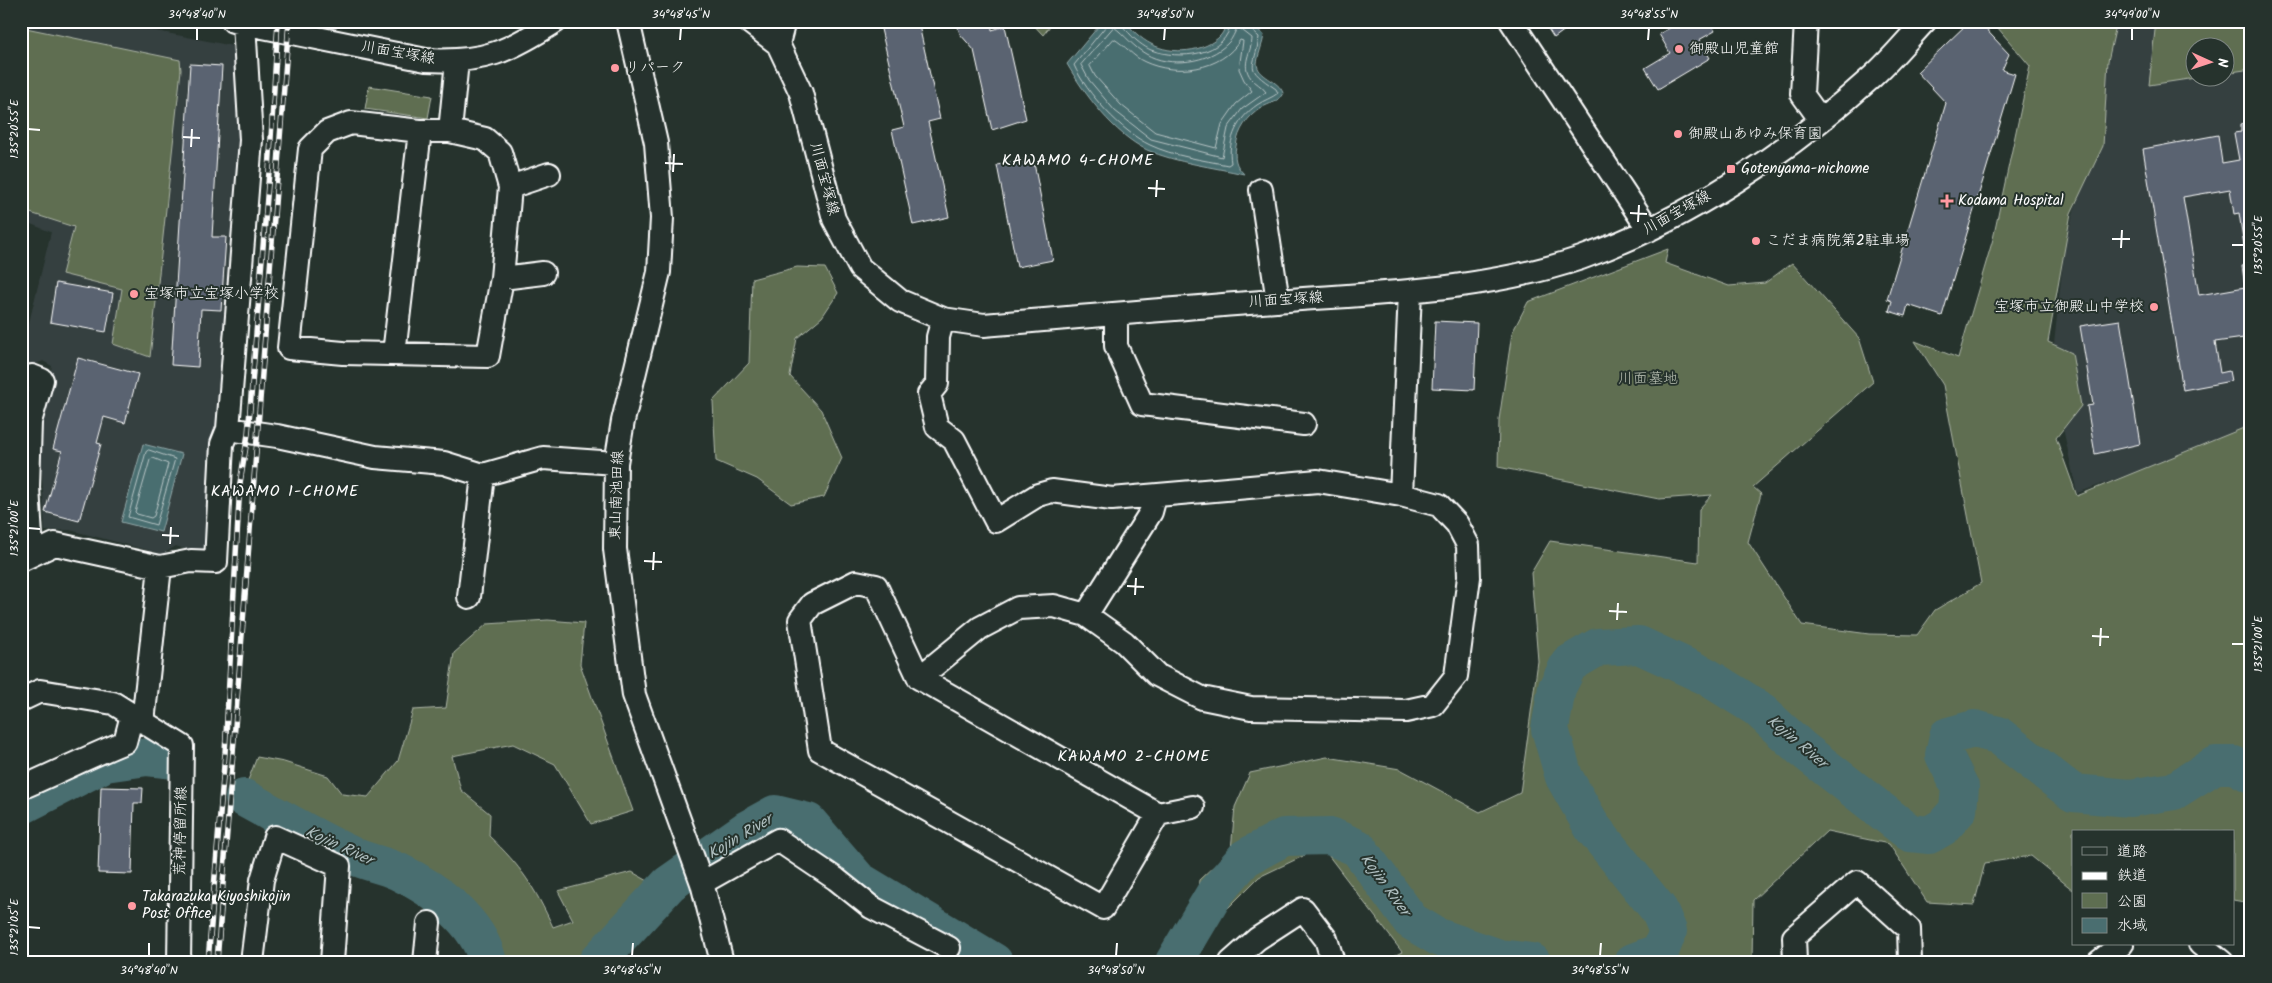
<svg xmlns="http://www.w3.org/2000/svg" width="2272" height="983" viewBox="0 0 2272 983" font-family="Kalam,'Klee One',sans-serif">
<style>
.built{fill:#364141;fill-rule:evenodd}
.green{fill:#5e6e51;stroke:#aeb6a8}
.water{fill:#4a6e70;stroke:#92a8a9}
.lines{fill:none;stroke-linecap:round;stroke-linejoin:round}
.shore{stroke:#b7c5c6;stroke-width:1}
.river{stroke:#4a6e70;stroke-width:38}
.building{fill:#5a6371;stroke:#fff;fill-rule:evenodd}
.minor-casing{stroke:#fff;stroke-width:26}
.minor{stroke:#26332d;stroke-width:22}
.rail-casing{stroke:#fff;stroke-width:5.5}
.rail{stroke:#26332d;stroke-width:4;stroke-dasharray:11;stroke-linecap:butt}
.ticks{fill:none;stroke:#fff;stroke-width:2}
.poi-dot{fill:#ff9aa2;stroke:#26332d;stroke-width:2}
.labels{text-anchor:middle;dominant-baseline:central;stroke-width:4;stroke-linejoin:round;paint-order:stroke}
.poi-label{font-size:15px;fill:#fff;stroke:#26332d;text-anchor:start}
.street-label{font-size:15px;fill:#fff;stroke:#26332d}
.park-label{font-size:15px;fill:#b7beb1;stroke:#26332d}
.neighbourhood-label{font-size:16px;letter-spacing:1px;fill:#fff;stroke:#26332d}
.water-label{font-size:16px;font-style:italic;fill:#aebebf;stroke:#26332d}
.neatline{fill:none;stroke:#fff;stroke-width:2}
.ticks-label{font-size:12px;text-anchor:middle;fill:#fff}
</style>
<rect width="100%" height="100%" fill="#26332d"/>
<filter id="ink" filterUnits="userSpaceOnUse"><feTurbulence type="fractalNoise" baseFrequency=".02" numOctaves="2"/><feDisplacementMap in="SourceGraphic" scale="10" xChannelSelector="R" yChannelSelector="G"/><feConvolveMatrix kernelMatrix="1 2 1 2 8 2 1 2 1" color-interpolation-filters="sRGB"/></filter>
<g filter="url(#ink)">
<path class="built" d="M21 21H105L238 47 242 159 210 546 198 554 176 546 163 554 70 530 45 531 39 415 52 366 43 361 21 370V356L51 232 21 220Z
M2115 21H2251V431L2077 493 2051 372 2065 242 2099 127ZM2194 48H2224V78H2194Z"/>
<path class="green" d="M1030 21H1054L1043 35Z
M1992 21H2117L2108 61 2103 146 2071 213 2048 342 2072 353 2081 406 2056 438 2077 496 2251 425V906L2250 903 2233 900V832H2073V890L2031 856 1985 863 1974 905 1927 902 1889 844 1827 831 1753 900 1752 962H1381L1402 952 1322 847 1259 877 1223 913 1197 900 1199 880 1231 850 1235 807 1250 773 1327 757 1400 769 1480 812 1520 793 1538 661 1531 573 1550 541 1698 562 1699 509 1712 495 1659 499 1498 467 1499 420 1512 333 1528 302 1668 249 1665 263 1729 286 1765 283 1792 263 1859 338 1873 382 1753 487 1761 494 1748 542 1802 625 1869 634 1917 635 1935 610 1981 583 1943 385 1915 341 1958 358 1993 239 2030 66Z
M2156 21H2251V69L2225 73 2224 48H2194L2195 78 2149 85Z
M21 27 180 60 181 70 150 357 113 344 122 289 62 274 74 227 21 210Z
M369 86 432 96 428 118 365 109Z
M797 267 825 268 838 293 822 317 797 338 790 376 821 410 842 458 824 497 791 504 757 479 716 461 713 401 749 363 752 279Z
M548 620 584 623 580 664 633 811 591 824 555 764 513 744 452 756 461 790 490 814 489 836C521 866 535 888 553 927L573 920 558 891 632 872 659 887 647 927 617 962H469L468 948 409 889 289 822 245 788 257 757 284 762 328 776 342 794 368 797 398 761 413 710 446 708 454 653 487 624Z"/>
<path class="water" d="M1103 21H1125C1132 30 1141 39 1151 44 1171 55 1205 53 1221 35 1224 32 1225 25 1227 21H1248L1264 35C1263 44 1258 54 1257 63 1257 77 1279 80 1283 93 1279 102 1269 103 1261 108 1248 116 1238 130 1236 146 1234 158 1235 165 1244 174 1213 167 1177 163 1147 150 1114 134 1085 95 1067 64Z
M143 444 182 454 161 532 121 522Z"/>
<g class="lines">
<path class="shore" d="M1107 21 1106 26 1074 65C1086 93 1122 132 1150 145 1173 156 1203 160 1228 165L1231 163C1227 139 1238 118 1257 105 1264 100 1272 98 1278 93L1276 89C1242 66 1255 70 1259 37L1247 26 1246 21
M1122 21C1122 27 1126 30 1130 34 1135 40 1144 47 1151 50 1178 60 1228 57 1231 21
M1114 27C1125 35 1133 47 1146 54 1169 68 1209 63 1228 43 1233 39 1234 32 1238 27L1252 38C1252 52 1240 64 1251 78 1255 83 1262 86 1266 92L1242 109 1228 128 1222 157 1151 139 1115 111 1089 80 1081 65Z
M1114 39C1125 45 1133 57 1145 62 1175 76 1222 71 1240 40L1243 41 1239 69 1244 80 1252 91 1236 104 1222 124 1216 148 1155 132 1121 105 1095 76 1090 66Z
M149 450 175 459 156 525 128 517 146 452Z
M153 458 168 464 154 516 151 518 137 514 135 512 150 460Z"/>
<path class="river" d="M244 798C279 817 313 837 349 854 364 862 383 864 399 872 435 889 478 921 488 962
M21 806 105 763 147 757 175 760
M597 962 669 884 746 830 775 814 808 822 858 880 994 962
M1174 962 1215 893 1245 858 1284 837 1330 836 1358 848 1411 921 1438 937 1499 958 1532 962
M1633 962 1660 952 1668 931 1659 910 1593 828 1564 777 1550 729 1557 688 1569 664 1598 647 1639 645 1706 676 1757 708 1802 749 1910 833 1929 835 1943 827 1958 810 1960 787 1944 755 1948 736 1974 729 1998 735 2073 793 2130 798 2174 791 2215 765H2234L2251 774"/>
</g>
<path class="building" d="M918 21 940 119 928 122 949 217 913 225 892 130 904 127 881 29Z
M956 21H991L992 30 1005 26 1026 119 992 130 974 50 960 34Z
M1543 21H1577L1554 38Z
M1682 21H1709L1715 31 1699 40 1710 58 1658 89 1645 68 1670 53 1659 34Z
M1970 21H1978L2009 54 2002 70 2015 74 1942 316 1908 305 1905 316 1889 311 1892 301 1887 299 1946 103 1917 72Z
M190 64 222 66 212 237H226L221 310 201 309 198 367 171 365Z
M2251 122V337L2215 342 2220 373 2229 371 2231 381 2183 390 2143 149 2218 135 2222 163 2239 160 2234 133 2241 132V124ZM2230 189 2234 214 2239 213 2247 265 2242 266 2245 287 2199 295 2183 197Z
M1033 158 1053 260 1017 267 997 165Z
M56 283 113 293 106 332 50 322Z
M2120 320 2140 444 2095 454 2087 406 2093 405 2080 326Z
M1435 321 1477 323 1474 390 1432 388Z
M78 358 138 374 125 423 104 417 97 443 101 444 79 521 45 512 62 451 53 449Z
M101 787 143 788 142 803H134L132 874 98 873Z"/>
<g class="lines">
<g class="minor-casing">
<path id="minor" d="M233 21 426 60C484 63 508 52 556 21
M628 21 656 143 662 218 659 272 623 421 616 463 615 549 634 695 702 883 722 962
M748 21 778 44 801 93 834 219 860 268 900 301 943 319 984 325C1081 317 1179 308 1276 301 1378 293 1483 291 1581 258 1686 221 1789 152 1872 77 1891 60 1907 40 1925 21
M1511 21 1649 230
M1806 21 1802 94 1820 119
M778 44 784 21
M351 123 420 131H450L485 139 500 152 510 187 502 278 488 356 343 353 289 348 310 149 327 132Z
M450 131 457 61
M510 187 549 174
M1261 190 1278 301
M502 278 543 273
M1116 314V346L1142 404 1304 424
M394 354 420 131
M21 378 32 376 42 380 30 422 28 487 32 553
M228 429 277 436 375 457 444 463 483 475 543 458 616 463
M1401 495 1410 292
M21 560 55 544 160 567 191 561 216 562 222 444 228 429 251 140 244 23
M469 597 483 475
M1086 615 1151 512 1155 497
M919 678 876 586 856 582 812 604 800 620 820 750 1103 908 1158 814 919 678 980 628 1018 608 1054 606 1086 615 1124 642 1157 675 1202 698 1251 708 1406 711 1433 705 1456 676 1469 577 1468 545 1457 524 1439 505 1401 495 1318 481 1112 499 1052 491 1038 495 996 521 954 440 937 427 929 394 937 384 938 337 943 319
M21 700 40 691 113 703 182 746 179 962
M143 722 160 567
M21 788C56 773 90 756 125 742L132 715
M1158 814 1193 807
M702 883 778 840 836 879 871 907 949 948
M2200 944 2222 962
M252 962 262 880 275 837 339 866 332 962
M425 962 429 923
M1231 962 1257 939 1303 909 1326 939 1333 962
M1795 962 1794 937 1857 882 1909 929 1910 962
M2099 962 2122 944"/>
</g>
<use href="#minor" class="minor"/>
<g class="rail-casing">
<path id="rail" d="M208 962 225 753 240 483 248 434 269 172 278 21
M217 962 289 21"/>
</g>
<use href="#rail" class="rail"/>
</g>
</g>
<path class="ticks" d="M197 40V28M680 40 681 28M1164 40 1165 28M1648 40 1649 28M2132 40V28M28 129 40 130M183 137 200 138M191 147 192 129M665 163 683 164M673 172 674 154M1148 188 1165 189M1156 197 1157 180M1630 213 1647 214M1638 222 1639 205M2112 239H2130M2232 245H2244M2121 248 2122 230M28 528 40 529M162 535 179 536M170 544 171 527M644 561 662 562M653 570 654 552M1127 586 1144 587M1135 595 1136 578M1609 611 1627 612M1617 620 1618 603M2092 636 2109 637M2232 644H2244M2100 646 2101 628M28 927 40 928M149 956V943M632 956 633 943M1116 956 1117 943M1600 956 1601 943"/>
<g class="poi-dot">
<circle cx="1679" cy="49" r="5"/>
<circle cx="615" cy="68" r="5"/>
<circle cx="1678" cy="134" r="5"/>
<rect x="1726" y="164" width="10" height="10" rx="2.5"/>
<path d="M1944.5 193.5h5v5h5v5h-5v5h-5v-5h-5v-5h5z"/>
<circle cx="1756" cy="241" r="5"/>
<circle cx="134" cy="294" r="5"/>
<circle cx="2154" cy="307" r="5"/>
<circle cx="132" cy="906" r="5"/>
</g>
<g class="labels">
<g class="poi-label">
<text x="1689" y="49">御殿山児童館</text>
<text x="625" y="68">リパーク</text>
<text x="1688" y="134">御殿山あゆみ保育園</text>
<text x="1741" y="169">Gotenyama-nichome</text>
<text x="1958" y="201">Kodama Hospital</text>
<text x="1766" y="241">こだま病院第2駐車場</text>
<text x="144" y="294">宝塚市立宝塚小学校</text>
<text x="2144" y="307" text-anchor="end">宝塚市立御殿山中学校</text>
<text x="142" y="897">Takarazuka Kiyoshikojin<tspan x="142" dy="17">Post Office</tspan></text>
</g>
<g class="street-label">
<text transform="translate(398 53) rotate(10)">川面宝塚線</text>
<text transform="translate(824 179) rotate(75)">川面宝塚線</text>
<text transform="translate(1677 213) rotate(-29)">川面宝塚線</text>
<text transform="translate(1286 300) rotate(-4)">川面宝塚線</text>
<text transform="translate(617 495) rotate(-88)">東山南池田線</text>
<text transform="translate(181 831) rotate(-89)">荒神停留所線</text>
</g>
<g class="park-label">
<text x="1648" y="379">川面墓地</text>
</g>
<g class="neighbourhood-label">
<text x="1078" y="160">KAWAMO 4-CHOME</text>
<text x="285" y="491">KAWAMO 1-CHOME</text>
<text x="1134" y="756">KAWAMO 2-CHOME</text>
</g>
<g class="water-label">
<text transform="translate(1797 742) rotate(40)">Kojin River</text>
<text transform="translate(740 837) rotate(-31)">Kojin River</text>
<text transform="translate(339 846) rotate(25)">Kojin River</text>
<text transform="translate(1385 885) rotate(54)">Kojin River</text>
</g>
</g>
<rect width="2272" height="983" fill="none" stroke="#26332d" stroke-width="55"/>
<rect x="2072" y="830" width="162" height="115" fill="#26332d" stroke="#7d8581"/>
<rect x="2082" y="847" width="25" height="8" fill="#26332d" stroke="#7d8581"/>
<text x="2117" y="856" font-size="15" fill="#ffffff">道路</text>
<rect x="2082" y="872" width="25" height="8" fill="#ffffff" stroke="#7d8581"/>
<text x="2117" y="880" font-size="15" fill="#ffffff">鉄道</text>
<rect x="2082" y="893" width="25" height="15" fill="#5e6e51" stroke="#7d8581"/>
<text x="2117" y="906" font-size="15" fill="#ffffff">公園</text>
<rect x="2082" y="918" width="25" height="15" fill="#4a6e70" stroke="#7d8581"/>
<text x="2117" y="930" font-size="15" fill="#ffffff">水域</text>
<g transform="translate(2210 62) rotate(93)"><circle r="24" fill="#26332d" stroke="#7d8581"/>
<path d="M0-4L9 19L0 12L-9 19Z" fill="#ff9aa2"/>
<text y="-8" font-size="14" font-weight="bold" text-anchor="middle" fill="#ffffff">N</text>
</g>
<rect x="28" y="28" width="2216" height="928" class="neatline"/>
<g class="ticks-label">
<text x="197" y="18">34°48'40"N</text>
<text x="681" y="18">34°48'45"N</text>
<text x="1165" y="18">34°48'50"N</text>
<text x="1649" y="18">34°48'55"N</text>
<text x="2132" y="18">34°49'00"N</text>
<text transform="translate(14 129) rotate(-90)" y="4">135°20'55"E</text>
<text transform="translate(2258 245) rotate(-90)" y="4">135°20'55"E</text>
<text transform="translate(14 528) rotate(-90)" y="4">135°21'00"E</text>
<text transform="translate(2258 644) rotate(-90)" y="4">135°21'00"E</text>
<text transform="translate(14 927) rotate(-90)" y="4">135°21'05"E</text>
<text x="149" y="974">34°48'40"N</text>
<text x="632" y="974">34°48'45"N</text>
<text x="1116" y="974">34°48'50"N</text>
<text x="1600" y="974">34°48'55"N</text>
</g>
</svg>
